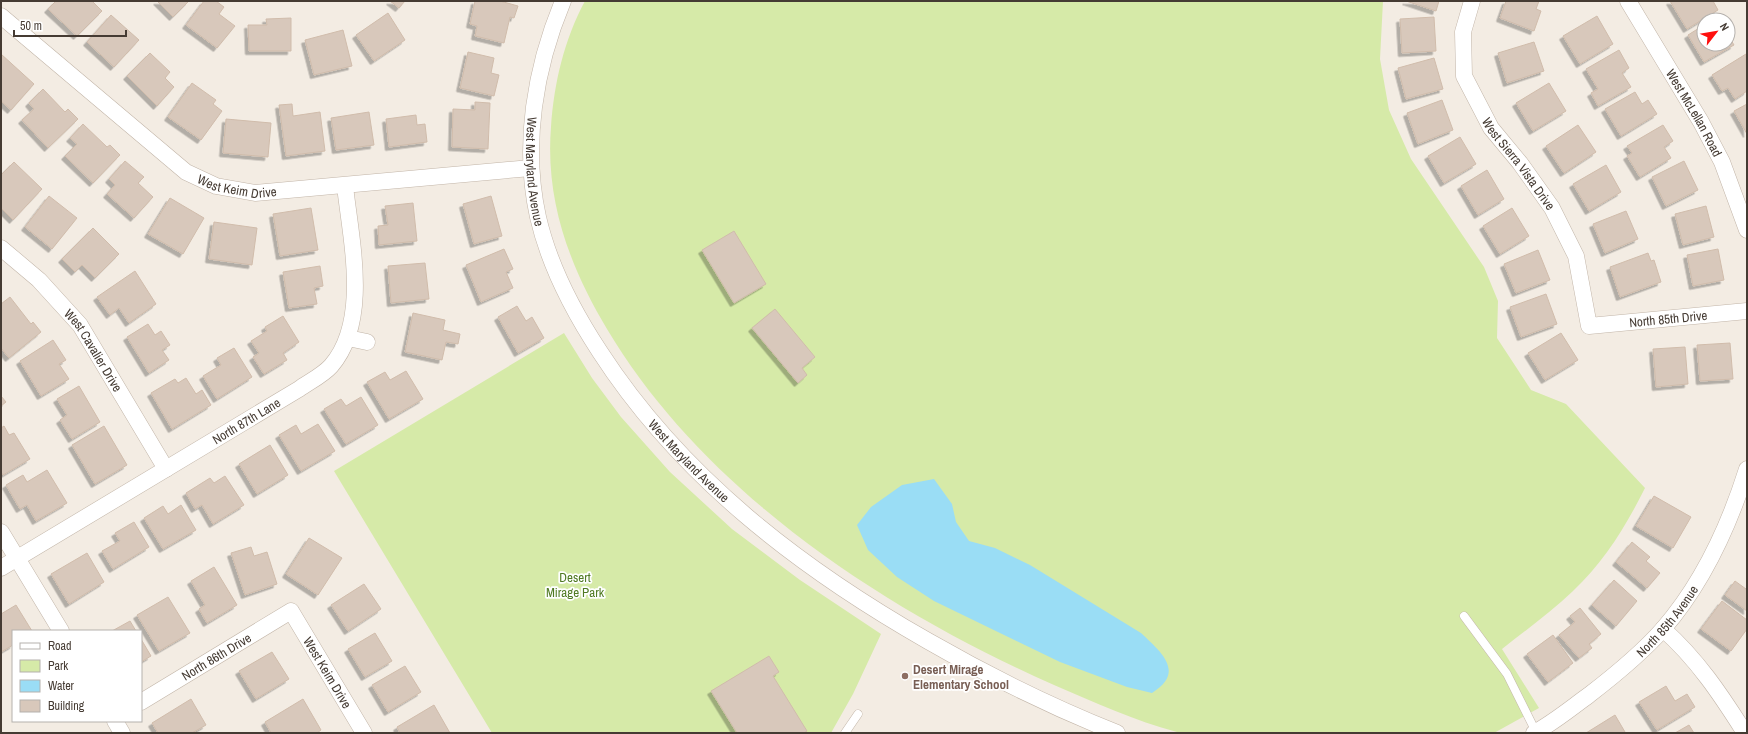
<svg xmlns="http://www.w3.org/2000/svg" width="1748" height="734" viewBox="0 0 1748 734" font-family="'Archivo Narrow',sans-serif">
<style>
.green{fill:#d6eaa8}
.water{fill:#9addf5}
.building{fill:#d8c8bb;stroke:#d0bcab;filter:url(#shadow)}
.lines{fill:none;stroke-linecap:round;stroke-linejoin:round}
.service-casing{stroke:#c2b5a8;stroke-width:9}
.minor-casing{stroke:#c2b5a8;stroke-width:17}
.service{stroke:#fff;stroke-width:8}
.minor{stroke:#fff;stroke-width:16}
.education-dot{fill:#8d6e63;stroke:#fff;stroke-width:1.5}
.labels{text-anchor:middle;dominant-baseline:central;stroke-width:3.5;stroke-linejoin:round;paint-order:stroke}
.street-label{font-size:13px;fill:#453b33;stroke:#fff}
.park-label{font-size:13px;fill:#507a23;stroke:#fff}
.education-label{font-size:13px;font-weight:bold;fill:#785e54;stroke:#fff;text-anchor:start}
</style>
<defs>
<filter id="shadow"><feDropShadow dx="-3.5" dy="3.5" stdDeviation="0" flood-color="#0004"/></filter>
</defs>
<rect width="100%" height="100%" fill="#f3ece3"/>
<path class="green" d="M585 1H1383L1380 59 1389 110 1411 159 1484 267 1498 301 1497 338 1531 390 1566 404 1645 488C1626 526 1604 562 1573 591 1551 612 1526 630 1502 649L1539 708 1494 733C1418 733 1342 733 1266 733 1248 733 1230 733 1211 733 1200 733 1188 734 1177 732 1135 721 1094 702 1054 685 884 610 704 492 607 329 570 267 545 201 551 127 554 83 564 40 585 1Z
M564 333 592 378 621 417 670 472 732 529 800 580 881 634 853 694 831 733H492L334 471Z"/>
<path class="water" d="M934 479 952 504 956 522 969 541 995 548 1030 565 1141 633C1161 652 1186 672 1152 693L1127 687 1060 662 934 601 897 577 868 550 857 525 871 507 902 485Z"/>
<path class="building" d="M56 1H92L102 11 77 36 48 9Z
M157 1H189L173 17Z
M204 1H216L224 7 219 14 235 26 217 48 186 25Z
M390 1H405L399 8Z
M475 1H500L518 6 514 18 510 17 504 43 475 36 477 26 470 24Z
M1406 1H1439L1436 11Z
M1506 1H1539L1536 9 1541 11 1534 31 1500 18Z
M1670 1H1713L1718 10 1687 29Z
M388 13 405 40 374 61 356 35Z
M111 15 139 40 114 67 87 42Z
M1597 16 1613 44 1580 64 1563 36Z
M1434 17 1436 51 1402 53 1400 19Z
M291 18V51H249L248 25H267L266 19Z
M1704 25V44H1728V35L1734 45 1704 62 1688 35Z
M343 30 352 66 314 75 305 40Z
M1534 42 1544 71 1507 83 1498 53Z
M1619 50 1629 68 1622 73 1631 87 1598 106 1591 93 1598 89 1586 69Z
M468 52 494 58 491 73 499 75 494 96 460 88Z
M150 53 170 72 165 78 174 87 157 106 127 76Z
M1 54 34 84 11 110 1 101Z
M1746 54 1747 91 1735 99 1728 88 1722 91 1712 75Z
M1434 58 1443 89 1406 99 1398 68Z
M192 83 216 100 213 104 222 111 201 140 168 117Z
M1549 83 1566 111 1533 131 1516 103Z
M43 89 65 112 68 109 78 119 48 148 22 120 34 109 29 103Z
M1635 92 1642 104 1648 100 1657 114 1621 136 1605 109Z
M1442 100 1453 130 1418 144 1407 113Z
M475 102 490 103 488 149 452 147 453 109 475 110Z
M292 104 293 116 320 112 325 151 286 156 279 105Z
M1747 104V134L1734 111Z
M369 112 374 145 336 150 331 118Z
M416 115 417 125 425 124 427 142 389 147 386 119Z
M226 119 271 123 268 157 223 153Z
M83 124 107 147 110 145 120 155 93 183 65 156 77 144 70 138Z
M1578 125 1596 152 1564 173 1546 146Z
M1663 125 1673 141 1664 147 1671 158 1640 177 1627 156 1632 153 1627 146Z
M1460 137 1476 164 1444 183 1428 156Z
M125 161 144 177 138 183 153 197 134 218 107 194 115 185 109 179Z
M1684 161 1698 190 1666 206 1652 177Z
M14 162 42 189 13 220 1 208V175Z
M1606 165 1621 192 1589 211 1573 184Z
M1487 170 1504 199 1478 215 1461 186Z
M49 196 77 218 52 249 25 227Z
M491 196 502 236 474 244 463 204Z
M170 198 204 218 183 254 148 234Z
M413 203 417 241 379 245 378 226 388 225 385 206Z
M1706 206 1714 237 1683 245 1675 214Z
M311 208 318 250 280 256 273 214Z
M1512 208 1529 236 1500 254 1483 226Z
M1626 211 1638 239 1605 253 1593 224Z
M214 222 257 228 252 265 209 259Z
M93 228 119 254 95 278 82 265 75 272 62 259Z
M734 231 766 284 734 303 702 250Z
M504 249 513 269 506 272 513 288 481 302 466 265Z
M1718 249 1724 280 1693 286 1687 255Z
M1538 250 1550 280 1516 293 1504 264Z
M1648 253 1651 261 1654 260 1661 282 1620 297 1610 267Z
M425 263 429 299 391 303 388 266Z
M320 266 323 286 314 288 317 304 289 308 283 272Z
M135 271 156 304 129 323 119 308 110 315 97 297Z
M1546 294 1557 324 1521 337 1510 307Z
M10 297 31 324 33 322 41 332 9 358 1 348V304Z
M517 306 526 321 532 317 544 338 518 353 498 317Z
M775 309 815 357 802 368 807 375 798 383 752 328Z
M413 313 445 320 443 330 460 334 458 344 446 342 442 360 405 352Z
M283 316 299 342 283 353 287 360 264 374 253 357 259 353 251 341 267 331 265 327Z
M148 324 155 335 161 331 170 345 162 350 169 360 149 373 127 337Z
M1561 333 1578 360 1545 380 1528 353Z
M53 340 66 360 59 364 69 379 41 396 20 361Z
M1730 343 1733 379 1700 381 1697 345Z
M1685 347 1688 384 1656 387 1653 349Z
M234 348 252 377 217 399 203 376 221 365 217 358Z
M406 371 423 399 389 419 367 382 385 372 390 380Z
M186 378 196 394 202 390 211 405 172 429 151 393 175 379 178 383Z
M79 386 100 422 72 439 60 420 67 415 57 399Z
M1 396 6 402 1 406Z
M361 397 378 425 346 444 324 409 341 399 346 406Z
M318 424 335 451 301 471 279 435 296 425 301 434Z
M4 426 9 435 14 433 30 459 3 475 1 472V428Z
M104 426 127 465 95 484 72 445Z
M270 445 288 475 257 494 239 464Z
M47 470 67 503 36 521 27 505 20 509 6 485 23 475 27 482Z
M225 476 244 505 213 524 202 505 195 509 186 493 210 478 214 483Z
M1654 496 1691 517 1673 548 1636 526Z
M181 505 196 530 163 549 144 518 163 506 168 514Z
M134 522 149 547 113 569 102 551 120 541 115 533Z
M309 538 342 558 318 595 286 574Z
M1632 542 1650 557 1646 561 1660 573 1647 588 1616 562Z
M251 547 254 556 267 552 277 584 245 595 231 553Z
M87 553 104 582 69 604 51 574Z
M214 567 237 605 207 623 199 609 205 605 191 581Z
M1614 580 1637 601 1616 626 1592 605Z
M1735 581 1746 589 1747 587V611L1725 595Z
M364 584 381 609 348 631 331 605Z
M168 597 190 633 159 651 137 615Z
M1722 601 1747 620V629L1731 651 1701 629Z
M16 605 32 631H13V645L1 652V614Z
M1580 608 1601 634 1589 644 1592 648 1579 658 1559 635 1575 622 1570 616Z
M130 621 136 631H112Z
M375 633 392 661 365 677 348 649Z
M1553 635 1573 663 1548 682 1527 654Z
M141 639 151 656 141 662Z
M272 652 289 679 256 699 239 671Z
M769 656 779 672 773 676 807 731 804 733H737L711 691Z
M405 666 421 692 388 712 372 685Z
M1666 686 1675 701 1687 694 1695 707 1657 730 1639 702Z
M191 699 206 725 192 733H158L152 723Z
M303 699 321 730 317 733H271L265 722Z
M434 705 450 733H400L397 727Z
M1615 715 1625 732 1624 733H1586Z
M1689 725 1694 733H1675Z"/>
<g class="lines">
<g class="service-casing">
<path id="service" d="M1464 616 1507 674 1536 732
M845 733 858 714"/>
</g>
<g class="minor-casing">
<g id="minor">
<path id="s1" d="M563 1C535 68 522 145 538 217 549 265 573 311 600 352 681 477 800 568 928 641 989 676 1052 707 1117 733"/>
<path id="s2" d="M1472 1 1463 32 1464 76 1491 128 1520 163 1552 208 1576 256 1589 326 1747 311"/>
<path id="s3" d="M1628 1 1701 122 1722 162 1747 230"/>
<path id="s4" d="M1 16 186 172 216 186 255 193 531 168"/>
<path id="s5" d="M1 248 39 280 80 325 166 469"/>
<path d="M348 338 367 342"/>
<path d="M1 532 61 631"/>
<path id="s6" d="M1 568 299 389C309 382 323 375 331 366 370 321 351 241 345 186"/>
<path d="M1663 629C1697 659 1721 695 1745 733"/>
<path id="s7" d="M141 702 291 611 364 733"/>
<path d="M115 721 122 733"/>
<path id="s8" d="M1534 733C1553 723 1571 708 1589 695 1615 675 1641 654 1663 629 1703 583 1729 526 1747 469"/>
</g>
</g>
<use href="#service" class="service"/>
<use href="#minor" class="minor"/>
</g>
<circle class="education-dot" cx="905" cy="676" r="4"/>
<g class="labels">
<g class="street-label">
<text stroke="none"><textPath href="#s3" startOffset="130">West McLellan Road</textPath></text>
<text stroke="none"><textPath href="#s2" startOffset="180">West Sierra Vista Drive</textPath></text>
<text stroke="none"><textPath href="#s1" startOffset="175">West Maryland Avenue</textPath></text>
<text stroke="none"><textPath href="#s4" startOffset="296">West Keim Drive</textPath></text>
<text stroke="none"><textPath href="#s2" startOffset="440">North 85th Drive</textPath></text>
<text stroke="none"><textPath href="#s5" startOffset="139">West Cavalier Drive</textPath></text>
<text stroke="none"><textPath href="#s6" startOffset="286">North 87th Lane</textPath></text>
<text stroke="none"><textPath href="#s1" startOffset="511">West Maryland Avenue</textPath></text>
<text stroke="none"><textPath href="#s8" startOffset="175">North 85th Avenue</textPath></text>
<text stroke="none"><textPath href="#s7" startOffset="88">North 86th Drive</textPath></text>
<text stroke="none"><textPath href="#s7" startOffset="247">West Keim Drive</textPath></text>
</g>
<g class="park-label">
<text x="575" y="577">Desert<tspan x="575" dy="15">Mirage Park</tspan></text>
</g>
<g class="education-label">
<text x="913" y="669">Desert Mirage<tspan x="913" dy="15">Elementary School</tspan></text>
</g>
</g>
<rect width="1748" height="734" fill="none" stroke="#453b33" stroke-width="4"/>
<rect x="12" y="630" width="130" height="92" fill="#ffffff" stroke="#b5b1ad"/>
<rect x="20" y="643" width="20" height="6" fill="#ffffff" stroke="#b5b1ad"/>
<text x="48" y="650" font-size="12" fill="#453b33">Road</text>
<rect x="20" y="660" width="20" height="12" fill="#d6eaa8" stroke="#b5b1ad"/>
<text x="48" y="670" font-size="12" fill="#453b33">Park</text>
<rect x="20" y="680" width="20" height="12" fill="#9addf5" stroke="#b5b1ad"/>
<text x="48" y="690" font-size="12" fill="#453b33">Water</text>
<rect x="20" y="700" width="20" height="12" fill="#d8c8bb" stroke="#b5b1ad"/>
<text x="48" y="710" font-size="12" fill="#453b33">Building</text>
<g transform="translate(1716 32) rotate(59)"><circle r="19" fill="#ffffff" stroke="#b5b1ad"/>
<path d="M0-3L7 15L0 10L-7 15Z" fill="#ff100e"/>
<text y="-6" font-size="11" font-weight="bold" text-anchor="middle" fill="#453b33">N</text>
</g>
<path d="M14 30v6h112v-6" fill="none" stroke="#453b33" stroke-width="2"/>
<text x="20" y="30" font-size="12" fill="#453b33" stroke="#ffffff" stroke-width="3" paint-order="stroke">50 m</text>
</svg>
